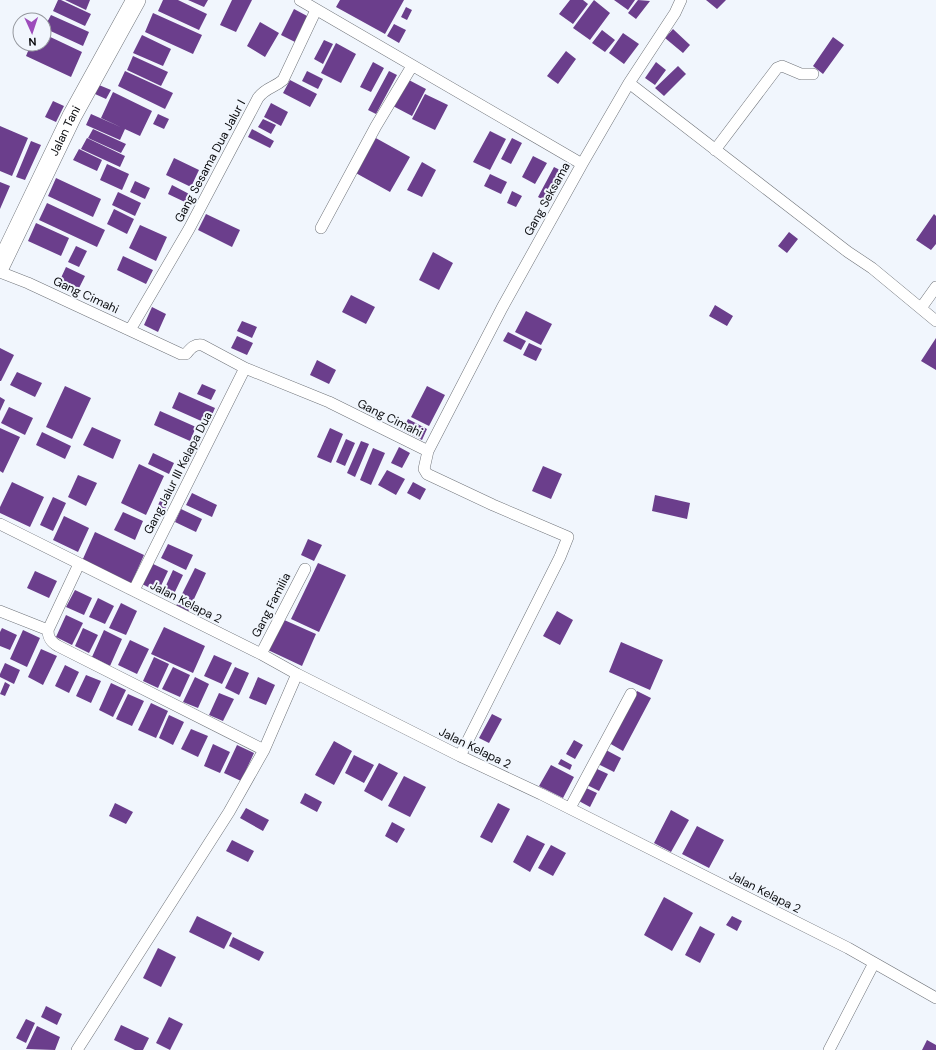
<svg xmlns="http://www.w3.org/2000/svg" width="936" height="1050" viewBox="0 0 936 1050" font-family="'DM Sans',sans-serif">
<style>
.building{fill:#6b3e8c}
.lines{fill:none;stroke-linecap:round;stroke-linejoin:round}
.minor-casing{stroke:#6f7379;stroke-width:12}
.trunk-casing{stroke:#6f7379;stroke-width:20}
.minor{stroke:#fff;stroke-width:11}
.trunk{stroke:#fff;stroke-width:19}
.labels{text-anchor:middle;dominant-baseline:central;stroke-width:4;stroke-linejoin:round;paint-order:stroke}
.street-label{font-size:12px;fill:#0b0c0f;stroke:#f1f6fd}
</style>
<rect width="100%" height="100%" fill="#f1f6fd"/>
<path class="building" d="M58 0H61L91 14 85 26 53 11Z
M65 0H90L86 10Z
M163 0H178L207 14 199 30 158 11Z
M188 0H208L204 7Z
M232 0H252L236 32 220 25Z
M340 0H404L385 34 336 7Z
M570 0H583L588 4 573 24 559 14Z
M594 0 610 13 590 40 573 28Z
M614 0H635L628 10Z
M638 0 650 1 636 19 628 13Z
M706 0H726L717 9Z
M406 7 412 10 407 20 401 17Z
M294 9 309 17 295 42 281 35Z
M153 13 202 35 193 54 145 32Z
M51 15 89 32 83 46 44 28Z
M260 22 279 33 265 57 247 46Z
M394 24 406 30 399 43 387 36Z
M673 29 690 45 683 53 665 38Z
M602 30 615 40 605 52 592 43Z
M623 33 639 44 624 64 609 53Z
M44 34 82 52 71 77 26 56 31 44H44Z
M142 35 171 49 163 66 133 53Z
M833 37 844 45 823 74 813 66Z
M324 40 333 44 323 64 314 59Z
M336 43 356 54 341 83 321 73Z
M566 51 576 59 558 84 547 76Z
M133 56 168 72 161 86 127 70Z
M373 62 384 68 371 92 360 87Z
M656 62 666 70 655 85 645 78Z
M678 66 686 74 664 96 655 88Z
M125 71 173 93 165 109 118 86Z
M307 71 323 79 318 89 302 81Z
M389 71 397 75 376 114 368 110Z
M407 79 426 89 412 116 393 106Z
M290 80 317 94 310 107 283 93Z
M99 85 111 90 106 99 95 94Z
M113 92 152 111 140 136 101 118Z
M425 94 448 105 435 130 412 119Z
M53 101 64 106 56 122 45 117Z
M271 103 288 112 281 126 264 117Z
M91 114 125 129 120 140 86 125Z
M158 114 169 119 164 129 153 124Z
M263 119 276 125 271 134 258 127Z
M0 126 28 138 12 176 0 171Z
M93 129 126 144 121 153 88 138Z
M252 129 274 141 270 148 248 137Z
M490 131 506 139 490 170 473 162Z
M374 137 410 157 390 192 354 172Z
M87 138 125 156 120 167 81 149Z
M512 138 522 143 511 164 501 159Z
M31 141 41 145 25 180 16 177Z
M79 149 102 160 97 171 73 160Z
M533 156 547 163 535 184 522 177Z
M174 158 199 170 191 187 166 175Z
M422 162 436 170 422 197 407 190Z
M107 164 129 174 122 190 100 180Z
M554 167 566 173 550 203 538 197Z
M490 174 507 182 501 194 484 186Z
M56 178 101 199 93 217 48 196Z
M135 181 150 188 145 199 130 192Z
M0 182 10 186 0 209Z
M172 185 193 196 189 204 168 194Z
M512 191 522 196 516 207 507 203Z
M118 192 141 203 135 216 112 205Z
M47 203 105 230 97 247 39 220Z
M114 209 134 219 127 234 107 224Z
M206 214 240 230 232 247 198 230Z
M934 214 936 216V244L931 250 916 240Z
M36 223 69 238 61 256 28 241Z
M140 225 167 237 156 261 129 248Z
M789 232 798 239 787 253 778 246Z
M76 246 87 251 79 267 68 262Z
M433 252 453 263 439 290 419 280Z
M123 256 153 270 146 284 117 270Z
M66 267 85 276 79 288 60 280Z
M351 295 375 307 366 324 342 312Z
M715 305 733 316 727 326 709 316Z
M152 307 166 314 158 332 144 325Z
M526 311 552 324 541 345 515 332Z
M242 321 257 327 252 338 237 331Z
M508 332 526 341 521 350 503 341Z
M237 336 253 343 247 355 231 348Z
M936 338V370L921 361Z
M529 343 542 349 536 361 523 355Z
M0 348 14 355 1 381H0Z
M317 360 336 370 329 384 310 375Z
M17 372 42 383 35 397 10 385Z
M202 384 216 390 211 400 197 394Z
M65 386 91 398 72 439 46 427Z
M427 386 445 395 429 426 411 417Z
M179 392 215 408 208 424 172 408Z
M0 397 5 400 0 411Z
M9 407 33 418 25 435 1 423Z
M160 411 196 427 190 441 154 425Z
M408 419 427 429 422 440 402 430Z
M92 427 121 440 113 459 83 445Z
M0 428 20 437 3 473 0 471Z
M330 428 343 434 331 463 317 457Z
M42 432 71 446 65 459 36 445Z
M346 439 355 443 345 466 336 462Z
M361 441 369 444 355 477 347 473Z
M399 447 410 453 402 468 391 463Z
M373 448 385 453 371 485 360 480Z
M153 453 174 463 169 474 148 464Z
M139 464 164 476 146 515 121 503Z
M543 466 562 474 551 499 532 491Z
M387 470 405 479 396 495 378 485Z
M78 475 97 483 86 506 68 497Z
M12 482 44 497 30 527 0 513V507Z
M413 482 426 489 420 500 407 493Z
M192 493 217 505 212 517 186 505Z
M655 495 690 503 687 519 652 511Z
M53 497 66 503 53 531 40 525Z
M161 499 168 502 164 512 156 509Z
M181 509 202 519 196 532 175 522Z
M123 512 143 521 135 540 114 530Z
M64 516 89 528 78 552 53 540Z
M95 532 144 555 131 584 82 561Z
M308 539 322 545 314 561 301 555Z
M168 544 193 555 186 570 161 558Z
M151 563 168 571 158 592 142 584Z
M318 563 346 575 319 632 291 619Z
M195 568 206 573 188 612 176 606Z
M173 570 183 575 173 596 163 592Z
M35 571 57 581 49 598 27 588Z
M75 590 92 598 84 615 66 607Z
M98 598 114 606 105 624 89 617Z
M121 603 137 611 126 635 109 628Z
M557 611 573 620 560 645 543 636Z
M66 615 83 623 72 645 56 637Z
M282 619 316 634 302 666 268 650Z
M164 627 205 646 193 673 151 654Z
M2 628 17 635 10 650 0 646V632Z
M83 628 98 635 89 653 75 646Z
M23 630 40 638 27 667 10 659Z
M104 630 122 639 110 666 92 657Z
M130 640 149 649 137 674 118 665Z
M621 642 663 660 650 690 609 672Z
M41 649 57 656 43 685 28 677Z
M214 655 232 663 222 684 204 676Z
M154 657 169 664 158 688 143 681Z
M5 663 20 670 14 684 0 677V674Z
M65 665 79 672 69 693 55 686Z
M173 667 190 675 180 697 162 689Z
M235 667 249 673 239 695 225 688Z
M86 675 101 681 91 703 76 696Z
M195 677 209 684 198 708 183 702Z
M258 677 275 685 266 705 249 698Z
M5 682 10 685 5 696 0 694Z
M111 683 126 690 113 717 99 710Z
M637 691 651 698 623 751 609 743Z
M219 693 234 699 223 721 209 715Z
M128 694 144 701 132 726 116 719Z
M151 703 168 711 156 738 138 730Z
M492 714 502 719 489 743 479 738Z
M169 715 184 722 173 745 159 738Z
M191 729 208 736 198 757 181 749Z
M574 740 583 745 575 759 566 754Z
M334 741 352 751 334 785 315 775Z
M213 744 230 752 220 773 204 766Z
M237 745 254 753 241 781 224 773Z
M606 750 621 758 614 772 598 764Z
M354 755 374 765 364 783 345 773Z
M561 759 572 765 570 770 558 764Z
M379 763 398 773 382 801 364 791Z
M551 765 574 777 563 798 539 786Z
M595 768 608 774 599 791 587 785Z
M404 776 426 787 410 817 388 806Z
M584 787 597 793 590 807 577 800Z
M305 793 322 802 317 812 300 803Z
M115 803 133 812 126 824 109 816Z
M498 803 510 809 492 843 480 837Z
M246 808 269 820 263 831 240 818Z
M671 810 689 820 671 852 654 843Z
M392 822 405 829 397 843 385 836Z
M697 826 724 840 709 868 682 854Z
M527 835 545 844 530 872 513 862Z
M232 840 254 851 248 862 226 851Z
M551 845 566 853 553 876 538 868Z
M664 897 693 913 672 951 644 935Z
M197 916 232 933 224 949 189 932Z
M732 916 742 921 737 931 726 925Z
M700 926 715 934 700 963 685 955Z
M233 937 264 952 259 961 229 946Z
M158 948 176 957 161 987 143 978Z
M46 1006 62 1014 57 1025 41 1017Z
M169 1017 183 1024 170 1050 156 1043Z
M26 1019 35 1023 26 1043 16 1038Z
M121 1025 149 1038 143 1050H135L114 1040Z
M37 1026 60 1037 55 1050 26 1049Z
M927 1040 936 1045V1050H922Z"/>
<g class="lines">
<g class="minor-casing">
<path id="minor" d="M300 0 582 164 502 308 428 451
M681 0 675 13 629 83 848 252 872 268 936 321
M715 150 777 68 782 66 801 74H813
M582 164 629 83
M321 228 376 126 412 66
M0 272 28 283 181 354H186C191 348 194 344 202 345L245 368 329 402 428 451 424 469 427 474 493 505 568 537 560 557 460 756
M921 308 936 287
M130 330 189 229 258 98C266 87 274 88 283 80L316 10
M0 524 261 654 297 674 460 756 541 794 848 948 936 998
M79 564 48 630C48 638 51 642 58 646L264 750
M134 590 245 368
M0 611 48 630
M261 654 305 569
M570 808 631 694
M77 1050 229 812 264 750 297 674
M829 1050 874 963"/>
</g>
<g class="trunk-casing">
<g id="trunk">
<path id="s1" d="M0 266 72 116 136 0"/>
</g>
</g>
<use href="#minor" class="minor"/>
<use href="#trunk" class="trunk"/>
</g>
<g class="labels">
<g class="street-label">
<text stroke="none"><textPath href="#s1" startOffset="150">Jalan Tani</textPath></text>
<text transform="translate(210 161) rotate(-62)">Gang Sesama Dua Jalur I</text>
<text transform="translate(547 199) rotate(-61)">Gang Seksama</text>
<text transform="translate(86 295) rotate(25)">Gang Cimahi</text>
<text transform="translate(390 418) rotate(26)">Gang Cimahi</text>
<text transform="translate(178 473) rotate(-63)">Gang Jalur III Kelapa Dua</text>
<text transform="translate(186 602) rotate(27)">Jalan Kelapa 2</text>
<text transform="translate(271 605) rotate(-63)">Gang Familia</text>
<text transform="translate(475 748) rotate(26)">Jalan Kelapa 2</text>
<text transform="translate(765 892) rotate(27)">Jalan Kelapa 2</text>
</g>
</g>
<g transform="translate(32 32) rotate(177)"><circle r="19" fill="#f1f6fd" stroke="#95989e"/>
<path d="M0-3L7 15L0 10L-7 15Z" fill="#9d4bbb"/>
<text y="-6" font-size="11" font-weight="bold" text-anchor="middle" fill="#0b0c0f">N</text>
</g>
</svg>
